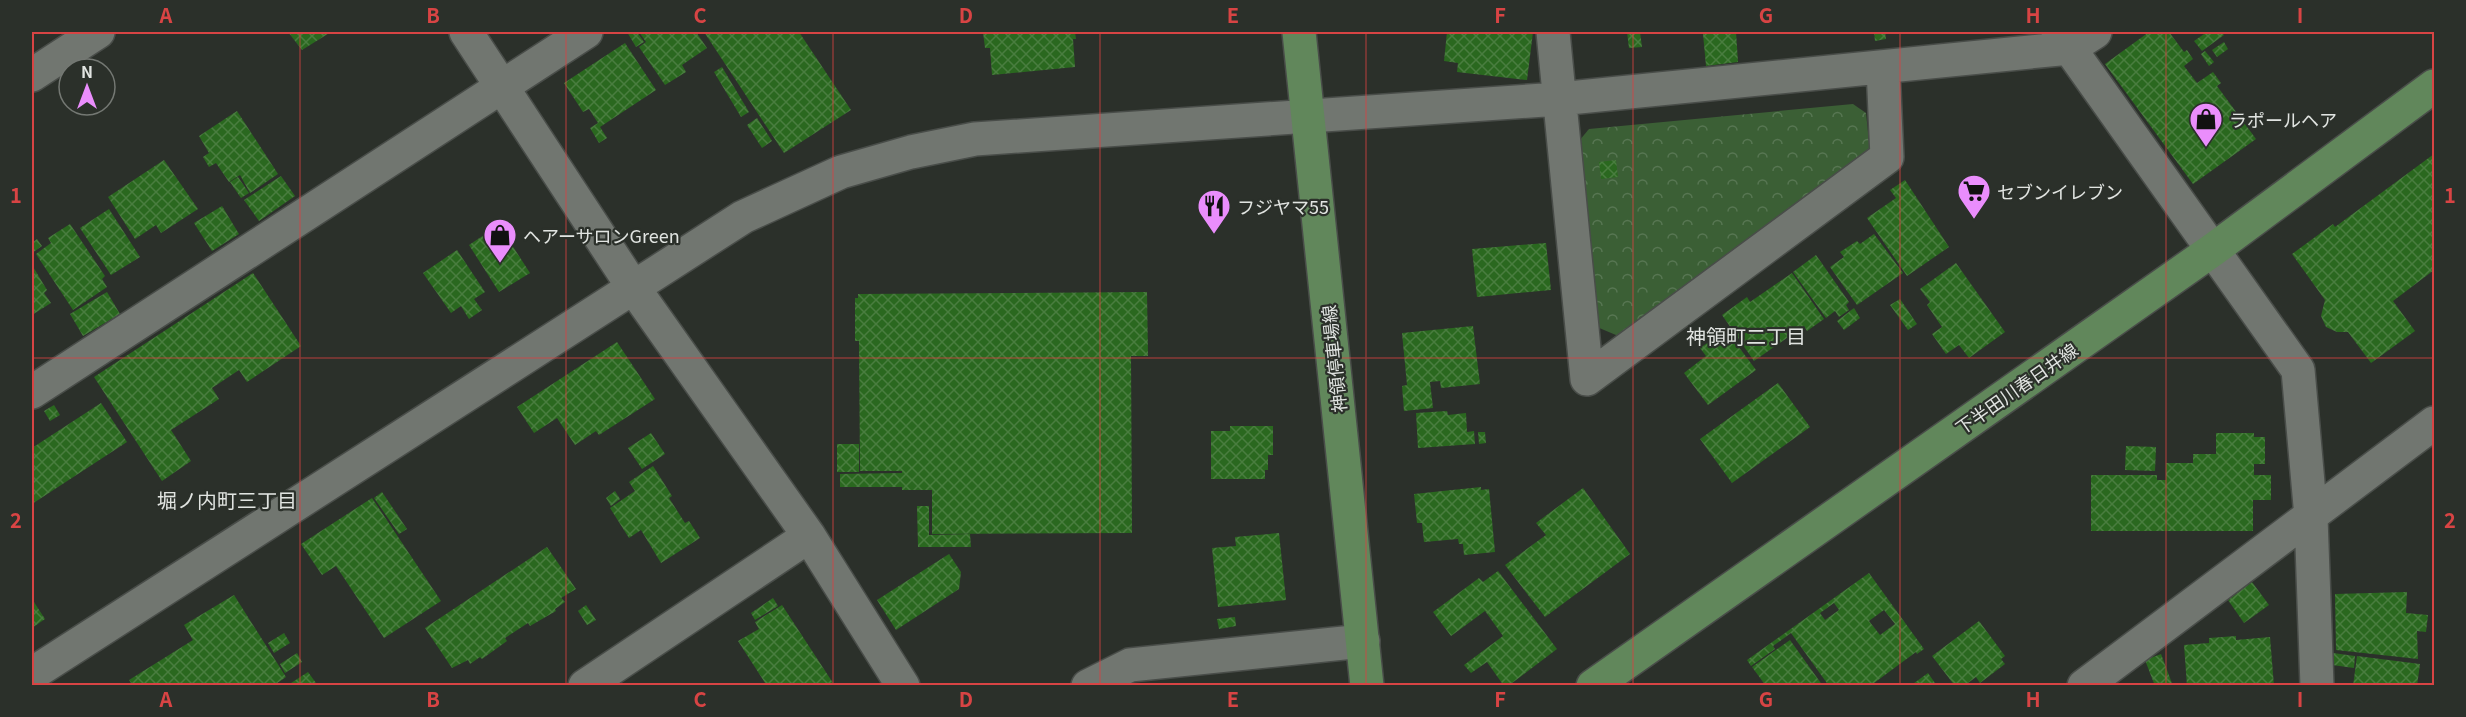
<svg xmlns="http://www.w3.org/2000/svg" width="2466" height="717" viewBox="0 0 2466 717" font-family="Georgia,'Noto Sans JP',serif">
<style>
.forest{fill:url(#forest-crowns)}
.building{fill:url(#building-cross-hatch);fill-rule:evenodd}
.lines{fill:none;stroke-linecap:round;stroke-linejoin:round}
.minor-casing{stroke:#494d49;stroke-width:36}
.major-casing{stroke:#494d49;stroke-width:36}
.minor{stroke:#717670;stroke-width:33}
.major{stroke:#61875b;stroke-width:33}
.grid{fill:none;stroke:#d84444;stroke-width:1.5;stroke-opacity:0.55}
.labels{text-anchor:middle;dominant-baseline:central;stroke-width:4.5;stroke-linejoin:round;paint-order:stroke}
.poi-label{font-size:18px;fill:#e1e4e1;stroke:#2b302a;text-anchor:start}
.street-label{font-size:18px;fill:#e1e4e1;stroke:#2b302a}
.neighbourhood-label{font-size:20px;fill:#e1e4e1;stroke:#2b302a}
.neatline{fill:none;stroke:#d84444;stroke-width:2}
.grid-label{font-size:20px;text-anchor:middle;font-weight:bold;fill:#d84444}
</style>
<defs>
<pattern id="forest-crowns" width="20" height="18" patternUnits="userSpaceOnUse" patternTransform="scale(1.5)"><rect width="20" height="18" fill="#3b5f35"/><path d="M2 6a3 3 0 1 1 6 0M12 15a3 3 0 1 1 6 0" fill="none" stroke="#577652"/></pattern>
<pattern id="building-cross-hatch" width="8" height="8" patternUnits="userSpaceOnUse" patternTransform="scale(1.5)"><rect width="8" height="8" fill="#2a681f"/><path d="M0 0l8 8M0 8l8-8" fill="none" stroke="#497d3f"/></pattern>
</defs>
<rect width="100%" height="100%" fill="#2b302a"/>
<path class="forest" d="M1853 104 1866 113 1870 152 1623 338 1597 327 1579 141 1589 129Z"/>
<path class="building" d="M288 32H331L302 50Z
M627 32H637L644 42 636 47Z
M639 32H696L707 48 682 65 686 72 665 85 639 47 646 42Z
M704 32H799L851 110 784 153Z
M983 32H1075L1076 39H1073L1075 67 992 75 990 48H985Z
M1447 32H1533L1527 80 1457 72 1458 63 1444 61Z
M1627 32H1640L1642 47 1629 48Z
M1736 32 1738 62 1706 66 1703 34Z
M1874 32H1885L1886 39 1875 41Z
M2149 32H2169L2184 52 2187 50 2193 59 2184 66 2197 83 2213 72 2221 83 2217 86 2256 139 2193 184 2105 64Z
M2207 32H2221L2224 35 2202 51 2194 41Z
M2224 42 2228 49 2217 57 2212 50Z
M625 43 656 90 600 127 607 138 599 143 590 128 598 123 589 109 583 112 564 83Z
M2205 51 2214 62 2209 66 2201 54Z
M722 67 749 112 741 117 714 72Z
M237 111 278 174 250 193 240 175 229 182 216 163 209 167 203 157 209 153 199 136Z
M757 118 772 141 762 148 747 125Z
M2434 154V270L2393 301 2415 331 2371 363 2348 332H2337L2326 327 2321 316 2325 300 2292 254 2333 224 2335 227Z
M164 160 198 209 161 233 156 225 135 239 108 197Z
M1616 160 1618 177 1601 179 1599 162Z
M281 176 295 196 259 221 244 200Z
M238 177 249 193 241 198 230 182Z
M1905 180 1949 247 1907 276 1867 218 1896 198 1890 190Z
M222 206 239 234 212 251 194 223Z
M109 209 140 257 111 275 80 228Z
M70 224 105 276 102 279 107 287 73 310 36 254 51 243 48 238Z
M499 225 530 273 499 292 469 245Z
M1874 234 1903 273 1857 305 1830 267 1844 257 1840 252 1857 241 1860 244Z
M37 239 42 246 32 253V243Z
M1546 243 1551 290 1477 297 1472 249Z
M457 250 485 292 474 299 482 310 469 319 461 306 451 313 423 273Z
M1816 255 1849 302 1846 305 1849 310 1839 317 1835 311 1826 318 1793 272Z
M1956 263 2005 332 1969 358 1959 345 1946 354 1932 334 1942 327 1927 305 1930 302 1920 289Z
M32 265 47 290 44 293 51 303 32 315Z
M253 273 301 346 247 382 239 370 212 388 219 399 171 430 191 461 162 481 94 377Z
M1792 273 1824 319 1807 331 1804 326 1754 361 1722 315 1747 297 1750 302Z
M107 292 120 314 83 336 70 314Z
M1147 292 1148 356H1131L1132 533 932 534V490H902V487H840V474L902 473V471H860L859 341H855V298H858V294Z
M1900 299 1917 324 1908 330 1890 305Z
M1854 308 1860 318 1844 330 1837 321Z
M1473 326 1480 384 1441 388 1440 381 1430 382 1433 408 1404 411 1402 386 1407 385 1402 333Z
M1726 330 1756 370 1708 405 1684 373 1706 356 1700 348Z
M617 342 655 399 599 435 596 431 575 445 557 418 534 433 517 407Z
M1778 383 1810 427 1732 483 1700 439Z
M101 403 127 442 32 504V448Z
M54 405 60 415 50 421 44 411Z
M1447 411 1448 415 1466 413 1467 432 1474 431 1475 444 1418 448 1416 413Z
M1230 426H1273V455H1268V470H1265V479H1211V431H1230Z
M1478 432H1485L1486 443 1479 444Z
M651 433 665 454 642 469 628 448Z
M2216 433H2254V437H2265V464H2254V475H2271V500H2253V531H2091V475H2157V480H2166V463H2193V454H2216Z
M837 444H859V472H837Z
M2126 446 2156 447 2155 471 2125 470Z
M653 466 672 496 669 498 685 523 689 521 700 538 661 563 641 530 629 538 610 508 635 491 629 482Z
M1481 487V490L1489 489 1495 552 1464 555 1463 544H1459L1458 539 1424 542 1422 523H1417L1414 494Z
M1583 488 1630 554 1545 617 1505 565 1546 535 1536 523Z
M615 491 620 499 611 506 606 498Z
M382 492 407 529 399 534 374 498Z
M372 498 441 601 384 638 336 566 322 575 301 544Z
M917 506H929V535L970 534 971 547H918Z
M1279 533 1286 600 1218 607 1212 548 1236 546 1235 537Z
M547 547 576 589 561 598 565 602 555 609 556 611 530 626 528 623 505 638 507 641 482 659 480 657 470 664 468 660 452 668 425 628Z
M949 554 961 572 959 589 896 630 877 600Z
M1498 571 1557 649 1508 686H1504L1487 662 1471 673 1464 665 1503 636 1485 611 1451 636 1433 612 1479 578 1483 582Z
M1869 573 1924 649 1917 654 1916 652 1870 686H1829L1791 633 1773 646 1775 649 1751 666 1747 660ZM1834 603 1839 610 1825 620 1820 613ZM1884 610 1895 624 1880 635 1869 621Z
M2252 582 2269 605 2244 623 2228 600Z
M2407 592 2406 613 2428 615 2426 632 2417 631 2418 659 2336 650 2335 594Z
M234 595 286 677 273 686H133L129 680 193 640 184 625Z
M773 598 778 606 755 620 751 613Z
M32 599 45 619 32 628Z
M586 605 596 620 587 625 578 611Z
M782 605 835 686H767L738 641 759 629 755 622Z
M1235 617 1236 626 1219 629 1217 619Z
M1979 621 2005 656 2001 659 2005 664 1980 683 1976 677 1964 686H1955L1932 656Z
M284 633 290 643 274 653 268 643Z
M2236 636V640L2270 637 2274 686H2187L2184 645 2209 643V638Z
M1790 640 1823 686H1766L1752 667Z
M297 653 302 662 285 673 280 664Z
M2333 653 2355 656 2354 668 2332 665Z
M2161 654 2173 686H2155L2145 660Z
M2357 656 2420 664 2417 686H2353Z
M308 672 316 683 312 686H292L291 683Z
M1928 673 1937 686H1910Z"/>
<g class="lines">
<g class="minor-casing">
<path id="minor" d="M466 32 633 287 809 536 903 686
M1553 32 1587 379
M2058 32 2298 370 2311 517 2317 686
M32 75 98 32
M1587 379 1887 157 1883 68
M32 392 586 32
M32 674 743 217 841 172 911 152 975 139 1559 99 2070 48 2095 32
M585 686 809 536
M1088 686 1130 665 1363 641
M2084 686 2434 423"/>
</g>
<g class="major-casing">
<path id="major" d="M1299 32 1367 686
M1593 686 2214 249 2434 86"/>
</g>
<use href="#minor" class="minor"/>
<use href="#major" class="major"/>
</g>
<path class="grid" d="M300 32V686M566 32V686M833 32V686M1100 32V686M1366 32V686M1633 32V686M1900 32V686M2166 32V686M32 358H2434"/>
<defs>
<g id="shop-pin" transform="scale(1.725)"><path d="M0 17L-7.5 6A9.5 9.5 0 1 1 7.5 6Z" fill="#ea8dfc" stroke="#2b302a"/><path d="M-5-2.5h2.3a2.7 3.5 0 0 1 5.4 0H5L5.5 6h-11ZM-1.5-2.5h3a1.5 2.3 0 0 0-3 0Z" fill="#111"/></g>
<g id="supermarket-pin" transform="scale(1.725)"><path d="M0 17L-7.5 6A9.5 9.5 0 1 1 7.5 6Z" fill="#ea8dfc" stroke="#2b302a"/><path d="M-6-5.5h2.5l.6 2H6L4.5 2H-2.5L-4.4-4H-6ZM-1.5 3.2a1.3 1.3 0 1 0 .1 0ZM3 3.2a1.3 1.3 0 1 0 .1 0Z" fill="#111"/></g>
<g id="restaurant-pin" transform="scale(1.725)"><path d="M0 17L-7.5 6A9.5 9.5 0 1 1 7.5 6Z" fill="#ea8dfc" stroke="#2b302a"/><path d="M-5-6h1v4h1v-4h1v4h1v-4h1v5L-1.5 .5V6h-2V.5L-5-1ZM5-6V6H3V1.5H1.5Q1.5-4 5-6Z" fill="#111"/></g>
</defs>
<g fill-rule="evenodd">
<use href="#shop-pin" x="2206" y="119"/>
<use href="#supermarket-pin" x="1974" y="191"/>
<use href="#restaurant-pin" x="1214" y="206"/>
<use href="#shop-pin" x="500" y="235"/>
</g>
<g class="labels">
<g class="poi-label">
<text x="2229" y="119">ラポールヘア</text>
<text x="1997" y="191">セブンイレブン</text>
<text x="1237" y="206">フジヤマ55</text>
<text x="523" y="235">ヘアーサロンGreen</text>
</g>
<g class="street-label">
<text transform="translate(1333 359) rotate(-96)">神領停車場線</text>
<text transform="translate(2016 388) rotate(-35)">下半田川春日井線</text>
</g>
<g class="neighbourhood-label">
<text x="1746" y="335">神領町二丁目</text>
<text x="227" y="499">堀ノ内町三丁目</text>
</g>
</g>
<rect width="2466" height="717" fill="none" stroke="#2b302a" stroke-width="66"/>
<g transform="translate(87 87)"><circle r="28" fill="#2b302a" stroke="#747873" stroke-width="1.5"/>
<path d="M0-4.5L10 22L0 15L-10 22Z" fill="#ea8dfc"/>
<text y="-9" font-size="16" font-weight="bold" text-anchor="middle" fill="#e1e4e1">N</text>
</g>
<rect x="33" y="33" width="2400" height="651" class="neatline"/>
<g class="grid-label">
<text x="166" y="23">A</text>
<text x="433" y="23">B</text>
<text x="700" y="23">C</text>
<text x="966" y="23">D</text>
<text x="1233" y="23">E</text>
<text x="1500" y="23">F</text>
<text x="1766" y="23">G</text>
<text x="2033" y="23">H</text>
<text x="2300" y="23">I</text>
<text x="16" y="203">1</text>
<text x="2450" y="203">1</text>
<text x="16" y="528">2</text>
<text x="2450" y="528">2</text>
<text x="166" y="707">A</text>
<text x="433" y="707">B</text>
<text x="700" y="707">C</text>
<text x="966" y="707">D</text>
<text x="1233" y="707">E</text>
<text x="1500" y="707">F</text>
<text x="1766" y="707">G</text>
<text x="2033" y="707">H</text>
<text x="2300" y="707">I</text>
</g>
</svg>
